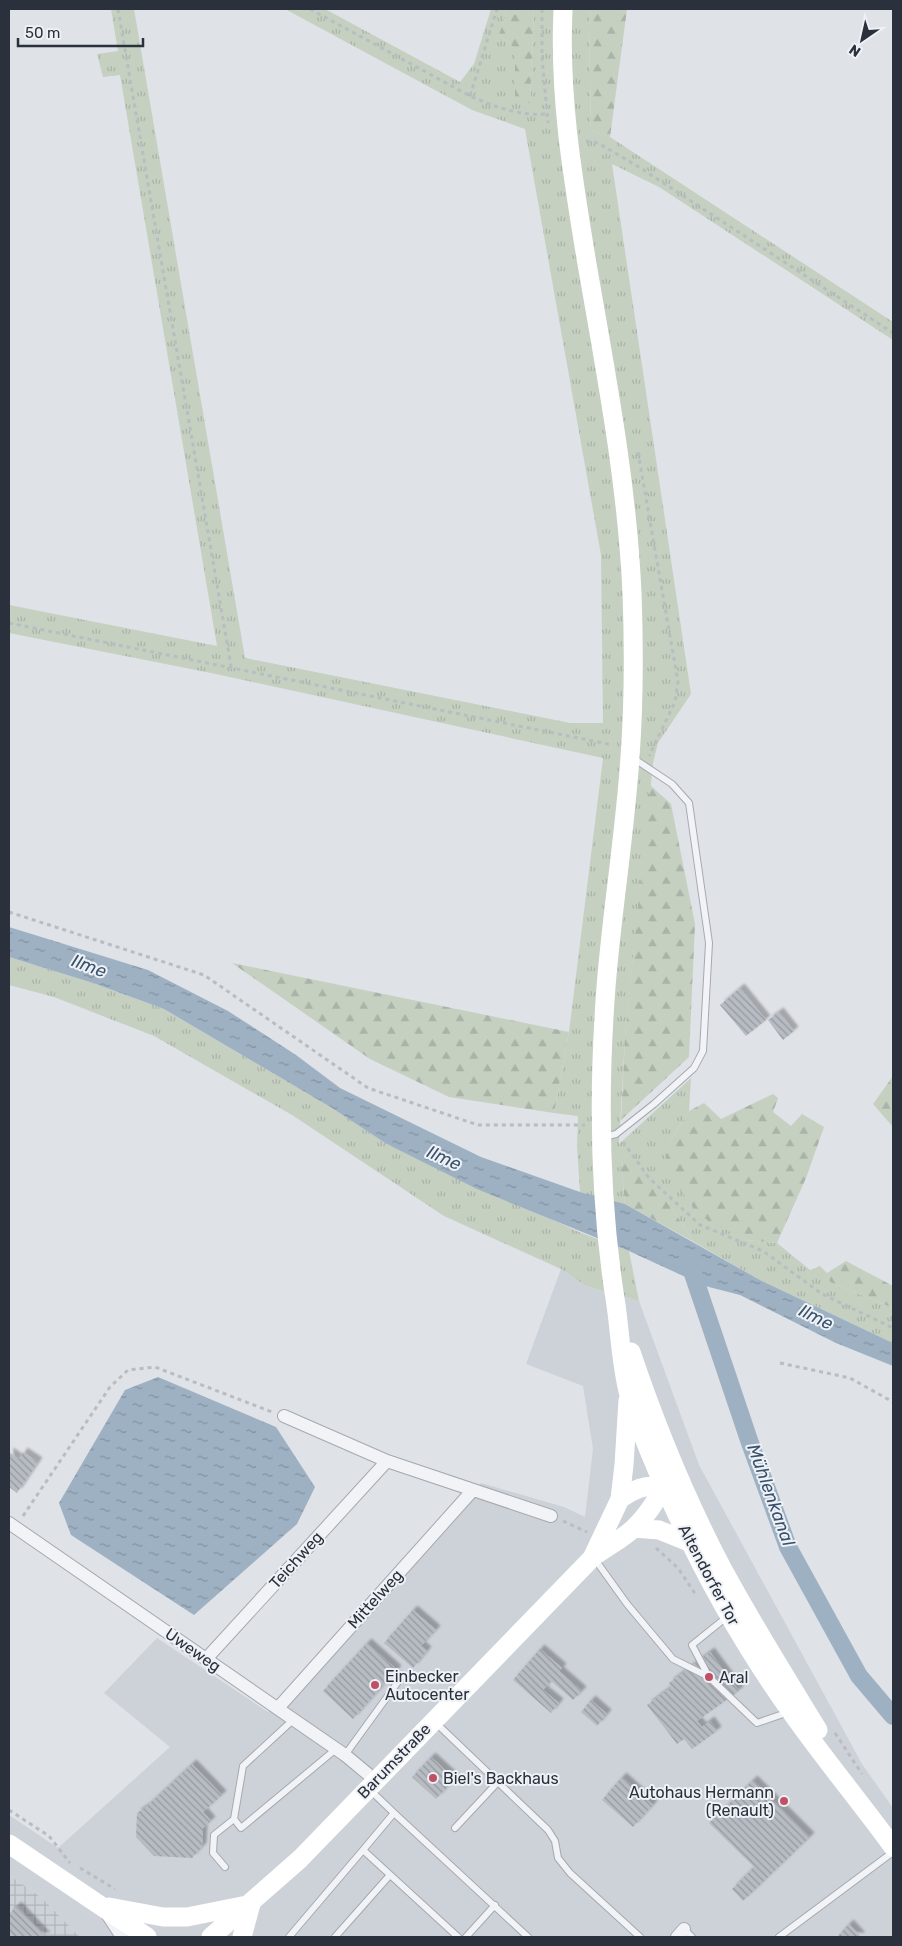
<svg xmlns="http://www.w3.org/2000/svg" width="902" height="1946" viewBox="0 0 902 1946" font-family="Rubik,sans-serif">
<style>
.built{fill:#cdd2d8}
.industrial{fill:url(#industrial-grid)}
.grass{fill:url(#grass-tufts)}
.forest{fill:url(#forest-firs)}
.water{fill:url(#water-ripples)}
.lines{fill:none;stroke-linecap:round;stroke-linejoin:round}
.canal{stroke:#9eb1c3;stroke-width:18}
.building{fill:url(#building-back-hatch);filter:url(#shadow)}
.lane-casing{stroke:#a5a9b0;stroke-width:8}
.street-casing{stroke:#a5a9b0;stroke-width:14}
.path{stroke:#b9bdc2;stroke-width:3;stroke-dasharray:4 4;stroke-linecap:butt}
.lane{stroke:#f1f3f6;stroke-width:6}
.street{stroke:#f1f3f6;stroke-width:12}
.secondary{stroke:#fff;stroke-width:19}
.poi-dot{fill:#c05064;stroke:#eef1f5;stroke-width:2}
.labels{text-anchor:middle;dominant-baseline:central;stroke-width:4;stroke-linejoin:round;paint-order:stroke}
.street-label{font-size:16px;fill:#2a313c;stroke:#eef1f5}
.poi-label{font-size:16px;fill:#2a313c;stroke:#eef1f5;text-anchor:start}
.water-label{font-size:18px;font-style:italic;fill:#38516c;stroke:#eef1f5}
</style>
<defs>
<pattern id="industrial-grid" width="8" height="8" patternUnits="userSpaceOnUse" patternTransform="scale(1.25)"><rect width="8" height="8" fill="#cdd2d8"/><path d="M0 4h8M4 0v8" fill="none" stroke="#b0b5ba"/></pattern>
<pattern id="grass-tufts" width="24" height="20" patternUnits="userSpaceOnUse" patternTransform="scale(1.25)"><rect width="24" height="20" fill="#c5d0c1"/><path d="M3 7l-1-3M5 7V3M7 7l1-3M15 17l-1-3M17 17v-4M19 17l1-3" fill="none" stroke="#a9b3a7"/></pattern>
<pattern id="forest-firs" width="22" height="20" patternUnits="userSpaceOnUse" patternTransform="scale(1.25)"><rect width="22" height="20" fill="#c5d0c1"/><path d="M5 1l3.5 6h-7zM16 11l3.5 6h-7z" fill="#a9b3a7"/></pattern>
<pattern id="water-ripples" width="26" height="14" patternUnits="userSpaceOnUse" patternTransform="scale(1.25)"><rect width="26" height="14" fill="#9eb1c3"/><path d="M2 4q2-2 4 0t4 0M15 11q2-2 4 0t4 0" fill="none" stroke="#8191a0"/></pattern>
<pattern id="building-back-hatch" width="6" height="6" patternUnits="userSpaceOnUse" patternTransform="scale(1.25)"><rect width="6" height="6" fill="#b7bcc3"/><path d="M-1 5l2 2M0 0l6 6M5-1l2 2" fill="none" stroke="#9599a0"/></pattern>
<filter id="shadow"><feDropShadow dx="4.5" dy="-4.5" stdDeviation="1" flood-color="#0004"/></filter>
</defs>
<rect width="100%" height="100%" fill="#dfe2e7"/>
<path class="built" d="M561 1269 586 1286 639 1301 699 1465 862 1764 893 1808V1937H80L42 1898 9 1875V1815L58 1848 170 1747 104 1693 157 1638 268 1712 481 1483 564 1507 585 1517 593 1449 583 1386 526 1364Z"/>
<path class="industrial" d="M9 1875 42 1898 80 1937H9Z"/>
<path class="grass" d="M111 9H134L245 658 570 723H603L601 555 525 129 472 110 285 9H325L460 82 474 64 491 9H508L499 34 515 49 516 99 530 102 534 9H591L589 26 591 131 610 137 893 322V340L659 187 612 164 691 694 658 743 653 763 625 1036 619 1144 691 1078 689 1111 670 1141 746 1240 777 1243 810 1270 820 1266 827 1273 830 1282 893 1308V1343L760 1280 694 1242 668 1203 621 1160 625 1204 580 1192 577 1146 578 1116 554 1113 569 1032 603 758 211 673 9 633V605L217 646 120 75 103 77 97 54 118 51Z
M9 957 90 982 164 1009 332 1108 385 1143 579 1232 629 1251 639 1301 586 1286 561 1269 444 1216 292 1115 154 1036 54 997 9 985Z"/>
<path class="forest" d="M508 9H534L530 103 515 99V49L499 34Z
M591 9H627L610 137 591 131 589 26Z
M650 785 671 804 695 924 689 1057 621 1120 625 1036Z
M232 963 569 1032 554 1113 449 1097 370 1059Z
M893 1076V1127L873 1104Z
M773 1094 778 1098 773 1112 791 1126 802 1114 824 1127 806 1178 777 1243 746 1240 702 1217 663 1170 670 1141 689 1111 704 1103 721 1119Z
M621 1160C651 1172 676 1215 694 1242L625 1204Z
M846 1261 893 1286V1308L830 1282 827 1273Z"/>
<path class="water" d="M9 927 148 970 228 1011 296 1055 340 1088 481 1157 580 1192 625 1204 760 1280 893 1343V1366L836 1343 740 1295 705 1286 629 1251 477 1189 385 1143 332 1108 164 1009 93 983 9 957Z
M158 1377 276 1427 315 1487 297 1524 194 1615 71 1535 59 1503 125 1390Z"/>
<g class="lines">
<path class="canal" d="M688 1259 750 1443 788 1547 859 1676 893 1716"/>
</g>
<path class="building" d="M740 988 766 1020 746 1036 720 1005Z
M779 1012 794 1031 783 1040 768 1020Z
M9 1452 19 1459 23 1452 38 1462 17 1493 9 1487Z
M413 1610 436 1630 421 1646 427 1651 413 1668 384 1643Z
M367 1643 397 1670 353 1719 323 1691Z
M540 1649 562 1668 559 1671 582 1691 573 1700 551 1681 543 1690 559 1703 551 1713 513 1680Z
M710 1652 739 1691 697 1721 702 1727 710 1721 717 1731 692 1749 684 1739 677 1744 647 1705 671 1687 669 1683Z
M591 1700 607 1714 597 1726 581 1712Z
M431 1757 455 1779 436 1799 412 1777Z
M192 1764 222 1795 203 1812 211 1821 203 1828 202 1847 192 1858 154 1856 136 1837 137 1813 146 1807Z
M622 1777 653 1805 633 1827 602 1800Z
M753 1780 810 1837 743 1901 732 1889 754 1867 709 1823Z
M17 1906 46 1937H9V1914Z
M849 1924 861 1937H837Z"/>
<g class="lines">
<g class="lane-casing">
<path id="lane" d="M604 1137 616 1134 654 1104 694 1068 703 1051 709 943 689 803 672 784 633 758
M594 1558 627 1604 673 1659 709 1677
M728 1616 692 1645 709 1677 757 1723 789 1712
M294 1719 243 1766 234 1819 241 1828 336 1749
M436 1723 548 1830 555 1841 558 1858 570 1873 640 1937
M345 1755 403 1675
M369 1789 394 1813 363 1850 458 1937
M394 1813 528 1937
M455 1828 498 1782
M225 1867 213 1853 214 1835 234 1819
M684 1929 692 1937
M289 1937 363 1850
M335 1937 390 1875
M466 1937 495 1905
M779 1937 893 1852"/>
</g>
<g class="street-casing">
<path id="street" d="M284 1416 387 1461 551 1516
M9 1523 345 1755 375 1780
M206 1659 387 1461
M278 1708 473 1490
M107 1914 122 1937
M677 1937 684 1929"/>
</g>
<path class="path" d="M118 9 231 666
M310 9 470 96C495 107 519 116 546 114
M542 9V57L548 123
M470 96 497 9
M586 141 598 143 639 167 893 333
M638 452 678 682 675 702 649 756
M9 623 613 745
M9 912 204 975 368 1088 478 1125H585
M623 1142 649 1178 700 1225 763 1251 822 1294 893 1328
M780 1363 850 1378 893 1402
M23 1516 110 1387 128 1370 155 1367 272 1412
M563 1521 587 1532
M656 1548 678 1568 696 1595
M835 1733 862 1774
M9 1810 49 1836 70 1863
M80 1868 115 1889"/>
<use href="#lane" class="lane"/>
<use href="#street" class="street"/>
<path class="secondary" d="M563 9C559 95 572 173 586 258 605 369 627 480 632 593 634 647 634 702 630 757 625 834 612 910 606 987 598 1093 599 1200 616 1305 620 1333 621 1362 628 1391 638 1427 654 1464 670 1499 704 1575 745 1648 794 1716 826 1761 861 1803 893 1847
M631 1352C656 1426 685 1497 721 1566 751 1622 785 1676 818 1730
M620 1499C637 1487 653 1481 672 1492
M634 1528 659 1530 689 1542
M593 1556 620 1499 624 1465 628 1400
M9 1844 147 1937
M109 1907 163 1917H187L247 1905
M211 1937 300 1859 593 1557C606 1547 623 1539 635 1527 654 1508 664 1488 672 1463
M242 1937 251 1904"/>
</g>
<g class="poi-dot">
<circle cx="709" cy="1677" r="5"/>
<circle cx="375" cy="1685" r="5"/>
<circle cx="433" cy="1778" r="5"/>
<circle cx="784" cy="1801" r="5"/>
</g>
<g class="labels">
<g class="street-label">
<text transform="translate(296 1560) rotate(-48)">Teichweg</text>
<text transform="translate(709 1575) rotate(62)">Altendorfer Tor</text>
<text transform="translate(375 1599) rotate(-48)">Mittelweg</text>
<text transform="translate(193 1650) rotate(35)">Uweweg</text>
<text transform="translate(394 1761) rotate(-46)">Barumstraße</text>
</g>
<g class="poi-label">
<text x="385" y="1676">Einbecker<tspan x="385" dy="18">Autocenter</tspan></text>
<text x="719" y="1677">Aral</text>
<text x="443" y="1778">Biel's Backhaus</text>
<text x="774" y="1792" text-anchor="end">Autohaus Hermann<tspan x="774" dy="18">(Renault)</tspan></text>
</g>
<g class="water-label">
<text transform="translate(89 966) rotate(20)">Ilme</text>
<text transform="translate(444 1158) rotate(24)">Ilme</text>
<text transform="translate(816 1317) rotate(26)">Ilme</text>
<text transform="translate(771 1495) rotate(70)">Mühlenkanal</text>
</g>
</g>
<rect width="902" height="1946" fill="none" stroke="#2a313c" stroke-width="20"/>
<g transform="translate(862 40) rotate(214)" stroke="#eef1f5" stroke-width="4" paint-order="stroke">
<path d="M0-4L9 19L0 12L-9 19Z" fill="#2a313c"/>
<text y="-8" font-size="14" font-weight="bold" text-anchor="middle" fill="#2a313c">N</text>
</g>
<path d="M18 38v8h125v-8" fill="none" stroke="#2a313c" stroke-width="2.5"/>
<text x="25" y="38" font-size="15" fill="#2a313c" stroke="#eef1f5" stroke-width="4" paint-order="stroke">50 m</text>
</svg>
